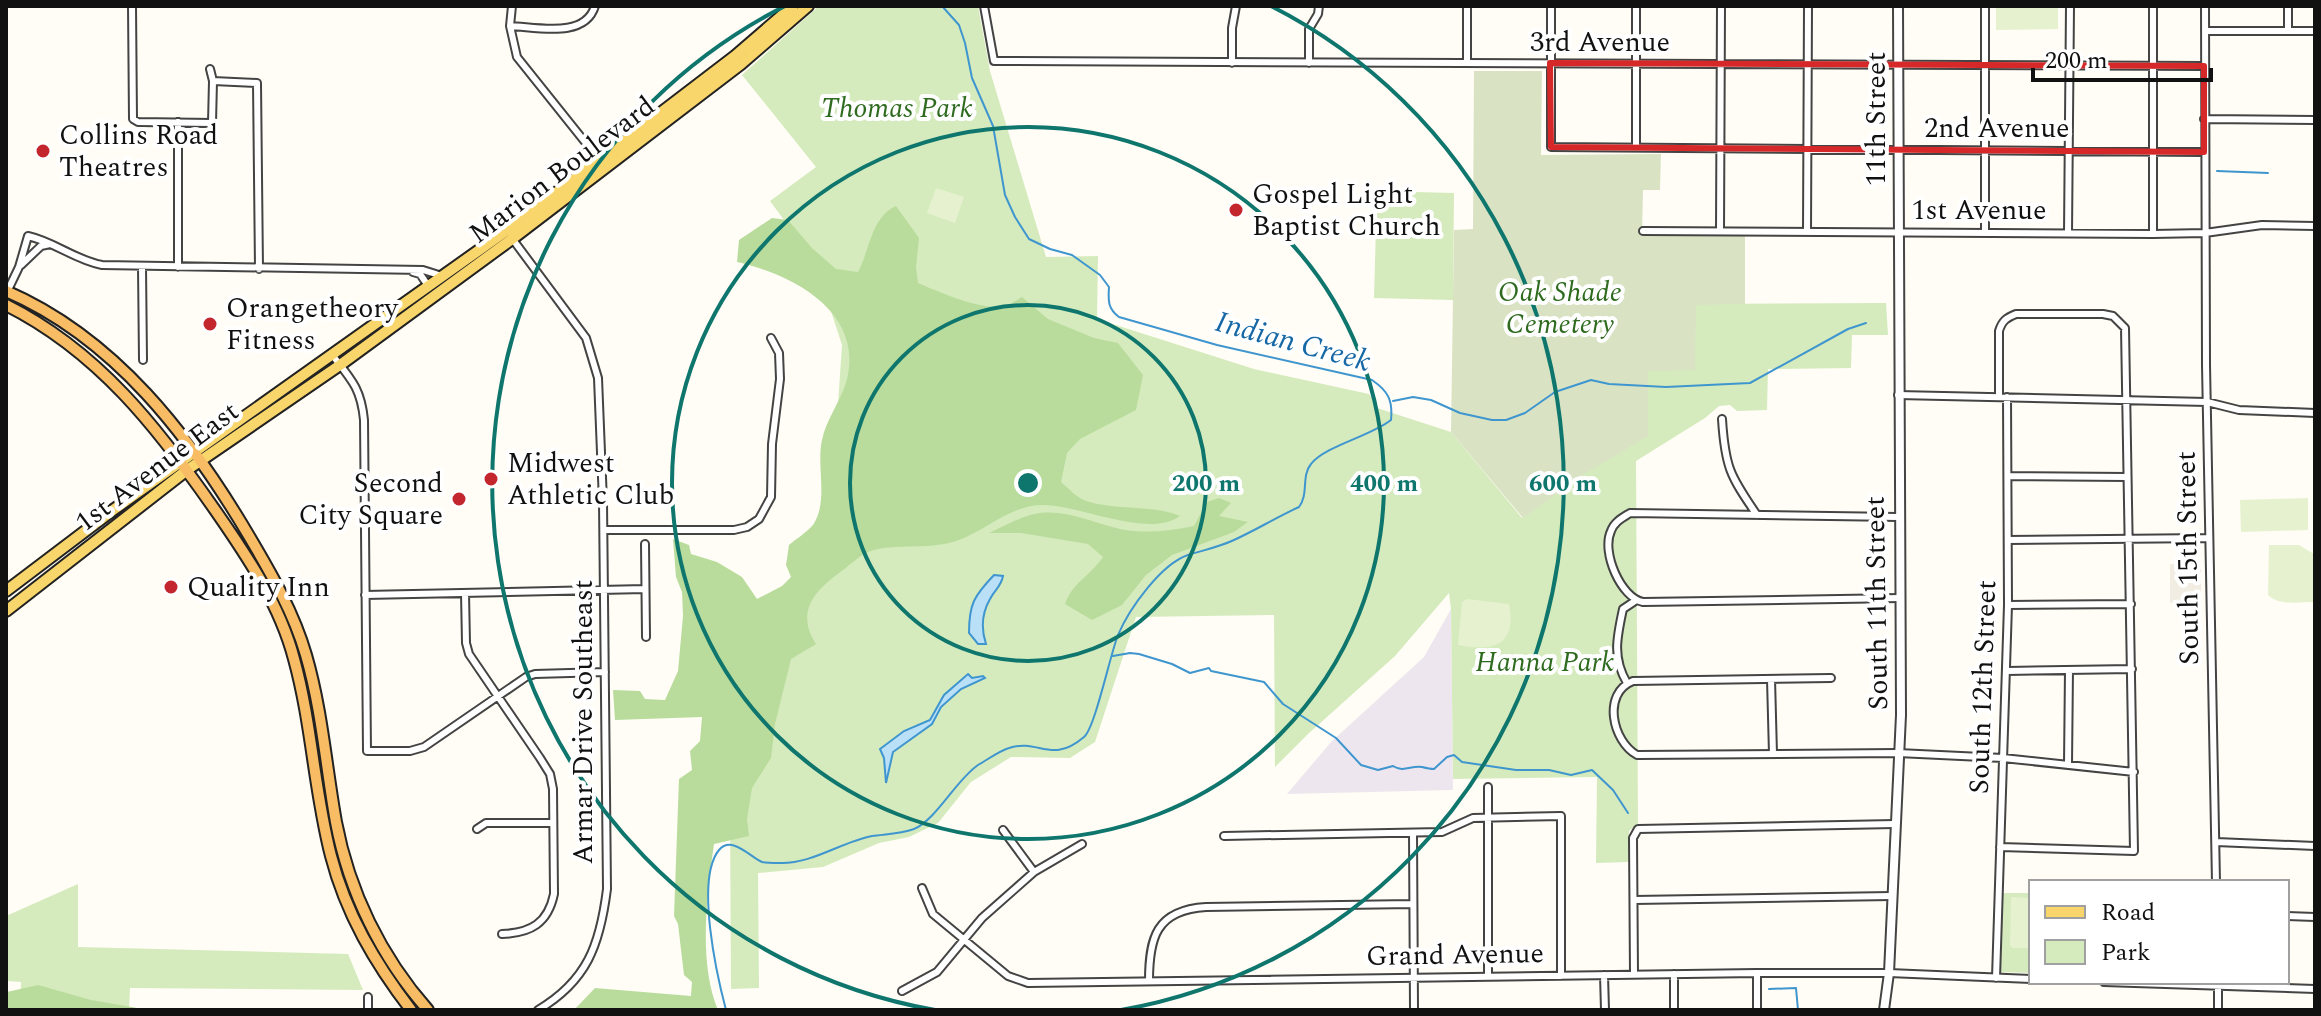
<svg xmlns="http://www.w3.org/2000/svg" width="2321" height="1016" viewBox="0 0 2321 1016" font-family="Spectral,serif">
<style>
.industrial{fill:#eee6ef}
.green{fill:#d5ebbd}
.forest{fill:#b9dc9c}
.cemetery{fill:#d9e3c4}
.pitch{fill:#e6f2cf}
.plaza{fill:#f1ede2}
.water{fill:#b9e0f7;stroke:#3f96cf;stroke-width:2}
.lines{fill:none;stroke-linecap:round;stroke-linejoin:round}
.stream{stroke:#3f96cf;stroke-width:2}
.minor-casing{stroke:#444;stroke-width:10}
.tertiary-casing{stroke:#444;stroke-width:12}
.primary-casing{stroke:#222;stroke-width:14}
.trunk-casing{stroke:#222;stroke-width:14}
.minor{stroke:#fff;stroke-width:6}
.tertiary{stroke:#fff;stroke-width:8}
.primary{stroke:#f9d66b;stroke-width:10}
.trunk{stroke:#f7bc64;stroke-width:10}
.marked{fill:none;stroke:#d62828;stroke-width:6;stroke-linejoin:round}
.ring{fill:none;stroke:#0f766e;stroke-width:4}
.poi-dot{fill:#c4262e;stroke:#fff;stroke-width:3}
.labels{text-anchor:middle;dominant-baseline:central;stroke-width:8;stroke-linejoin:round;paint-order:stroke}
.street-label{font-size:28px;fill:#111;stroke:#fff}
.park-label{font-size:28px;font-style:italic;fill:#2f6b1f;stroke:#fff}
.poi-label{font-size:28px;fill:#111;stroke:#fff;text-anchor:start}
.water-label{font-size:30px;font-style:italic;fill:#1768a6;stroke:#fff}
.centre{fill:#0f766e;stroke:#fff;stroke-width:4}
.ring-label{font-size:24px;text-anchor:middle;font-weight:bold;fill:#0f766e;stroke:#fff;stroke-width:8;stroke-linejoin:round;paint-order:stroke}
</style>
<rect width="100%" height="100%" fill="#fffdf5"/>
<path class="industrial" d="M1451 609 1453 790 1287 794 1331 742 1424 657Z"/>
<path class="green" d="M819 6H978L990 71 1046 257 1098 256 1097 319 1254 369 1369 394 1376 403 1377 408 1451 432 1522 518 1581 476 1648 370 1696 304 1886 303 1888 335H1852L1851 368 1768 369 1767 410 1737 411 1730 405 1719 406 1705 418 1636 461 1638 824 1629 831V862L1596 863 1597 777 1453 779 1451 609 1449 593 1395 656 1308 734 1275 767 1274 615 1136 617 1095 742 1070 758 1011 757 971 782 938 823 909 837 879 843 823 867 758 873 759 988 731 989 729 629 824 556 831 509 842 345 815 262 770 201 816 167 742 75Z
M1377 191 1454 193 1453 300 1374 298Z
M78 884V947L348 954 363 990 130 988 129 1010H20L21 982 6 981V916Z
M2003 893H2031V973L2000 972Z"/>
<path class="forest" d="M896 206 919 238 916 267 918 283C939 292 982 311 1005 306 1010 305 1017 300 1022 297L1048 319 1094 338 1118 343 1143 375 1136 410 1080 439 1067 453 1061 482C1068 488 1077 498 1086 501 1118 511 1150 504 1180 516 1148 539 1081 505 1043 505 1011 505 988 529 959 540 931 551 895 542 868 552 860 555 851 564 843 570 817 589 794 610 816 644L791 659 775 724 771 758 752 788 747 819 749 836 714 844C707 893 698 963 718 1010H574L595 988 691 996 692 982 684 975 678 924 674 916 679 779 692 770 690 751 700 741 702 717 615 720 613 690 640 691 645 699 665 700 678 671 683 616 682 592 676 577 673 539 689 545 691 554 717 562 742 577 757 599 782 586 791 577 786 565 789 545C796 539 807 532 813 525 829 501 816 466 822 440 826 420 840 402 846 383 866 313 794 275 737 262L739 240 772 218 788 220 812 248 836 269 858 272C870 250 871 217 896 206Z
M1219 498 1231 503 1219 516 1248 522 1234 532 1172 555 1146 575 1122 605 1092 620 1065 604C1072 583 1090 576 1103 557L1088 544 1021 533H989C1003 527 1019 517 1035 514 1063 508 1093 523 1120 529 1145 534 1169 531 1194 526L1207 502Z
M38 985 91 1000 149 1010H6L7 992Z"/>
<path class="cemetery" d="M1474 71H1542L1541 155 1661 154 1660 190H1643L1642 235H1745V304L1696 305 1695 370 1648 371V436L1581 476 1523 518 1451 432 1454 230 1473 229Z"/>
<path class="pitch" d="M1996 6H2058V29L1996 30Z
M936 188 964 197 955 223 927 213Z
M2308 498V530L2241 532 2240 500Z
M2269 545H2299L2314 554 2315 602C2300 602 2279 606 2268 595Z
M1467 599 1509 604C1517 645 1494 652 1458 645L1462 602Z
M2011 897 2031 898V948H2012L2010 945Z"/>
<path class="plaza" d="M2201 563V603H2170V564Z"/>
<path class="water" d="M994 575 1003 576C1001 587 995 589 990 599 982 613 981 629 986 644H978L969 633C969 604 974 596 994 575Z
M968 674 972 678 983 676 985 678 961 689 941 707 932 724 893 752 886 783 884 758 880 749 904 731 930 720 944 695Z"/>
<g class="lines">
<path class="stream" d="M2217 171 2268 173
M1393 401 1413 397 1431 400 1460 413 1492 420H1506L1525 413 1555 392 1591 380 1609 384 1666 387 1750 383 1848 329 1866 323
M1113 656 1130 653 1139 654 1172 664 1190 673 1209 668 1211 671 1264 682 1283 704 1336 738 1361 765 1378 770 1393 766C1404 773 1411 765 1422 767 1426 768 1430 769 1434 769L1447 757 1454 755 1462 762 1516 770H1549L1571 775 1592 770 1613 790 1628 813
M1769 989 1796 988 1798 1010
M726 1010C717 976 695 879 719 850 732 835 750 857 762 862 767 863 774 863 780 863 812 864 841 842 872 836 887 834 900 834 914 829 936 820 956 780 978 765 987 760 999 751 1009 748 1039 738 1051 765 1084 737 1095 728 1110 655 1118 635 1129 609 1161 564 1188 555 1204 550 1219 547 1234 540 1256 530 1277 517 1299 507 1309 494 1301 476 1311 464 1325 446 1371 436 1391 420 1393 400 1388 391 1372 380L1217 345 1119 317C1108 309 1108 301 1109 287L1100 275 1072 255 1050 249 1029 239 1015 217 1005 195 993 126 972 78 965 43 959 25 942 6"/>
<g class="minor-casing">
<path id="minor" d="M132 6 133 119 138 122 212 123 213 81 210 69
M512 6 510 26 517 57 601 162
M984 6 994 61 2204 66
M1551 6V147L2204 152
M1636 6V147
M2205 6 2206 365 2216 882
M510 26C537 27 585 39 595 6
M2205 31H2315
M2288 31V6
M1232 63V28L1236 6
M1309 63V29L1318 14 1319 6
M1467 63V6
M213 81 257 83 259 269
M2204 119 2315 120
M1643 231 2153 234 2205 233 2262 225 2315 226
M1720 231 1721 6
M1807 231 1808 6
M1985 231V6
M2068 233 2070 6
M2153 234V6
M511 237 586 338 598 378 603 502 607 889C600 945 587 981 538 1010
M21 265 41 246 50 244
M142 267 143 360
M178 267V122
M413 272 420 274 429 287
M7 292 19 267 28 236C55 242 75 260 102 265L423 270 442 276
M333 356C352 380 361 389 364 420L367 751H410L424 747 526 677 535 674 605 672
M1898 395 2207 402 2239 410 2315 413
M1999 396V331C2002 321 2006 318 2016 314H2103L2113 316 2125 328 2134 851 2000 847
M1722 419C1725 467 1730 476 1757 515
M2008 476 2127 477
M1898 517 1630 513C1622 518 1614 522 1611 531 1601 552 1621 598 1643 602L1901 598
M604 530H734L747 527 759 519 771 497 772 444 780 379 779 353 771 338
M2008 540 2209 538
M645 544 646 637
M465 593 466 643 469 654 540 758 550 774 553 789 554 894C548 923 531 933 502 934
M365 595 645 589
M2008 605 2131 604
M2007 671 2132 669
M1831 678 1633 681C1602 693 1612 741 1637 755L1898 753 2003 758 2134 772
M1771 679 1773 754
M1627 683C1612 657 1617 637 1623 609L1635 601
M2068 765 2069 670
M1488 787V976
M477 829 486 823H553
M1003 830 1034 872
M1413 833 1414 1010
M1224 836 1442 832 1473 818 1561 816V976
M2216 842 2315 846
M922 888 933 914 1008 976 1028 983 1757 973H1889L2031 979
M1634 900 1892 896
M2287 916 2315 917
M1757 973V1010
M1634 974 1633 838 1638 829 1895 824
M1674 974V1010
M1604 975 1605 1010
M1996 978 2008 605 2007 397
M1149 981C1149 938 1156 910 1206 907L1413 904
M2104 982 2315 989
M2218 986V1010
M902 991 937 972 982 918 1034 872 1082 844
M368 997V1010"/>
</g>
<g class="tertiary-casing">
<path id="tertiary" d="M1884 1010 1889 973 1901 715 1898 6"/>
</g>
<g class="primary-casing">
<path id="primary" d="M6 591 113 510 506 231 735 56 793 6
M6 611 187 470 340 365 512 239 741 64 808 6"/>
</g>
<g class="trunk-casing">
<path id="trunk" d="M6 291C115 338 190 436 249 536 271 573 294 613 306 655 322 710 326 766 336 822 349 891 381 957 428 1010
M6 305C98 351 158 428 215 510 247 556 280 605 294 659 312 724 314 791 331 856 346 914 375 963 411 1010"/>
</g>
<use href="#minor" class="minor"/>
<use href="#tertiary" class="tertiary"/>
<use href="#primary" class="primary"/>
<use href="#trunk" class="trunk"/>
</g>
<path class="marked" d="M1550 63 2204 66V152L1551 147Z"/>
<g class="ring">
<circle cx="1028" cy="483" r="178"/>
<circle cx="1028" cy="483" r="356"/>
<path d="M935 1010A535 535 0 0 1 785 6M1271 6A535 535 0 0 1 1121 1010"/>
</g>
<g class="poi-dot">
<circle cx="43" cy="151" r="8"/>
<circle cx="1236" cy="210" r="8"/>
<circle cx="210" cy="324" r="8"/>
<circle cx="491" cy="479" r="8"/>
<circle cx="459" cy="499" r="8"/>
<circle cx="171" cy="587" r="8"/>
</g>
<g class="labels">
<g class="street-label">
<text x="1600" y="42">3rd Avenue</text>
<text transform="translate(1876 119) rotate(-90)">11th Street</text>
<text x="1997" y="128">2nd Avenue</text>
<text transform="translate(562 170) rotate(-37)">Marion Boulevard</text>
<text x="1979" y="210">1st Avenue</text>
<text transform="translate(157 467) rotate(-37)">1st Avenue East</text>
<text transform="translate(2188 558) rotate(-91)">South 15th Street</text>
<text transform="translate(1877 603) rotate(-91)">South 11th Street</text>
<text transform="translate(1983 687) rotate(-88)">South 12th Street</text>
<text transform="translate(583 722) rotate(-90)">Armar Drive Southeast</text>
<text transform="translate(1455 955) rotate(-1)">Grand Avenue</text>
</g>
<g class="park-label">
<text x="897" y="108">Thomas Park</text>
<text x="1560" y="292">Oak Shade<tspan x="1560" dy="32">Cemetery</tspan></text>
<text x="1545" y="662">Hanna Park</text>
</g>
<g class="poi-label">
<text x="59" y="135">Collins Road<tspan x="59" dy="32">Theatres</tspan></text>
<text x="1252" y="194">Gospel Light<tspan x="1252" dy="32">Baptist Church</tspan></text>
<text x="226" y="308">Orangetheory<tspan x="226" dy="32">Fitness</tspan></text>
<text x="507" y="463">Midwest<tspan x="507" dy="32">Athletic Club</tspan></text>
<text x="443" y="483" text-anchor="end">Second<tspan x="443" dy="32">City Square</tspan></text>
<text x="187" y="587">Quality Inn</text>
</g>
<g class="water-label">
<text transform="translate(1293 342) rotate(15)">Indian Creek</text>
</g>
</g>
<circle cx="1028" cy="483" r="12" class="centre"/>
<g class="ring-label">
<text x="1206" y="491">200 m</text>
<text x="1384" y="491">400 m</text>
<text x="1563" y="491">600 m</text>
</g>
<rect width="2321" height="1016" fill="none" stroke="#111111" stroke-width="16"/>
<rect x="2029" y="880" width="260" height="104" fill="#ffffff" stroke="#a0a0a0" stroke-width="2"/>
<rect x="2045" y="906" width="40" height="12" fill="#f9d66b" stroke="#a0a0a0" stroke-width="2"/>
<text x="2101" y="920" font-size="24" fill="#111111">Road</text>
<rect x="2045" y="940" width="40" height="24" fill="#d5ebbd" stroke="#a0a0a0" stroke-width="2"/>
<text x="2101" y="960" font-size="24" fill="#111111">Park</text>
<path d="M2033 68v12h178v-12" fill="none" stroke="#111111" stroke-width="4"/>
<text x="2045" y="68" font-size="24" fill="#111111" stroke="#ffffff" stroke-width="6" paint-order="stroke">200 m</text>
</svg>
